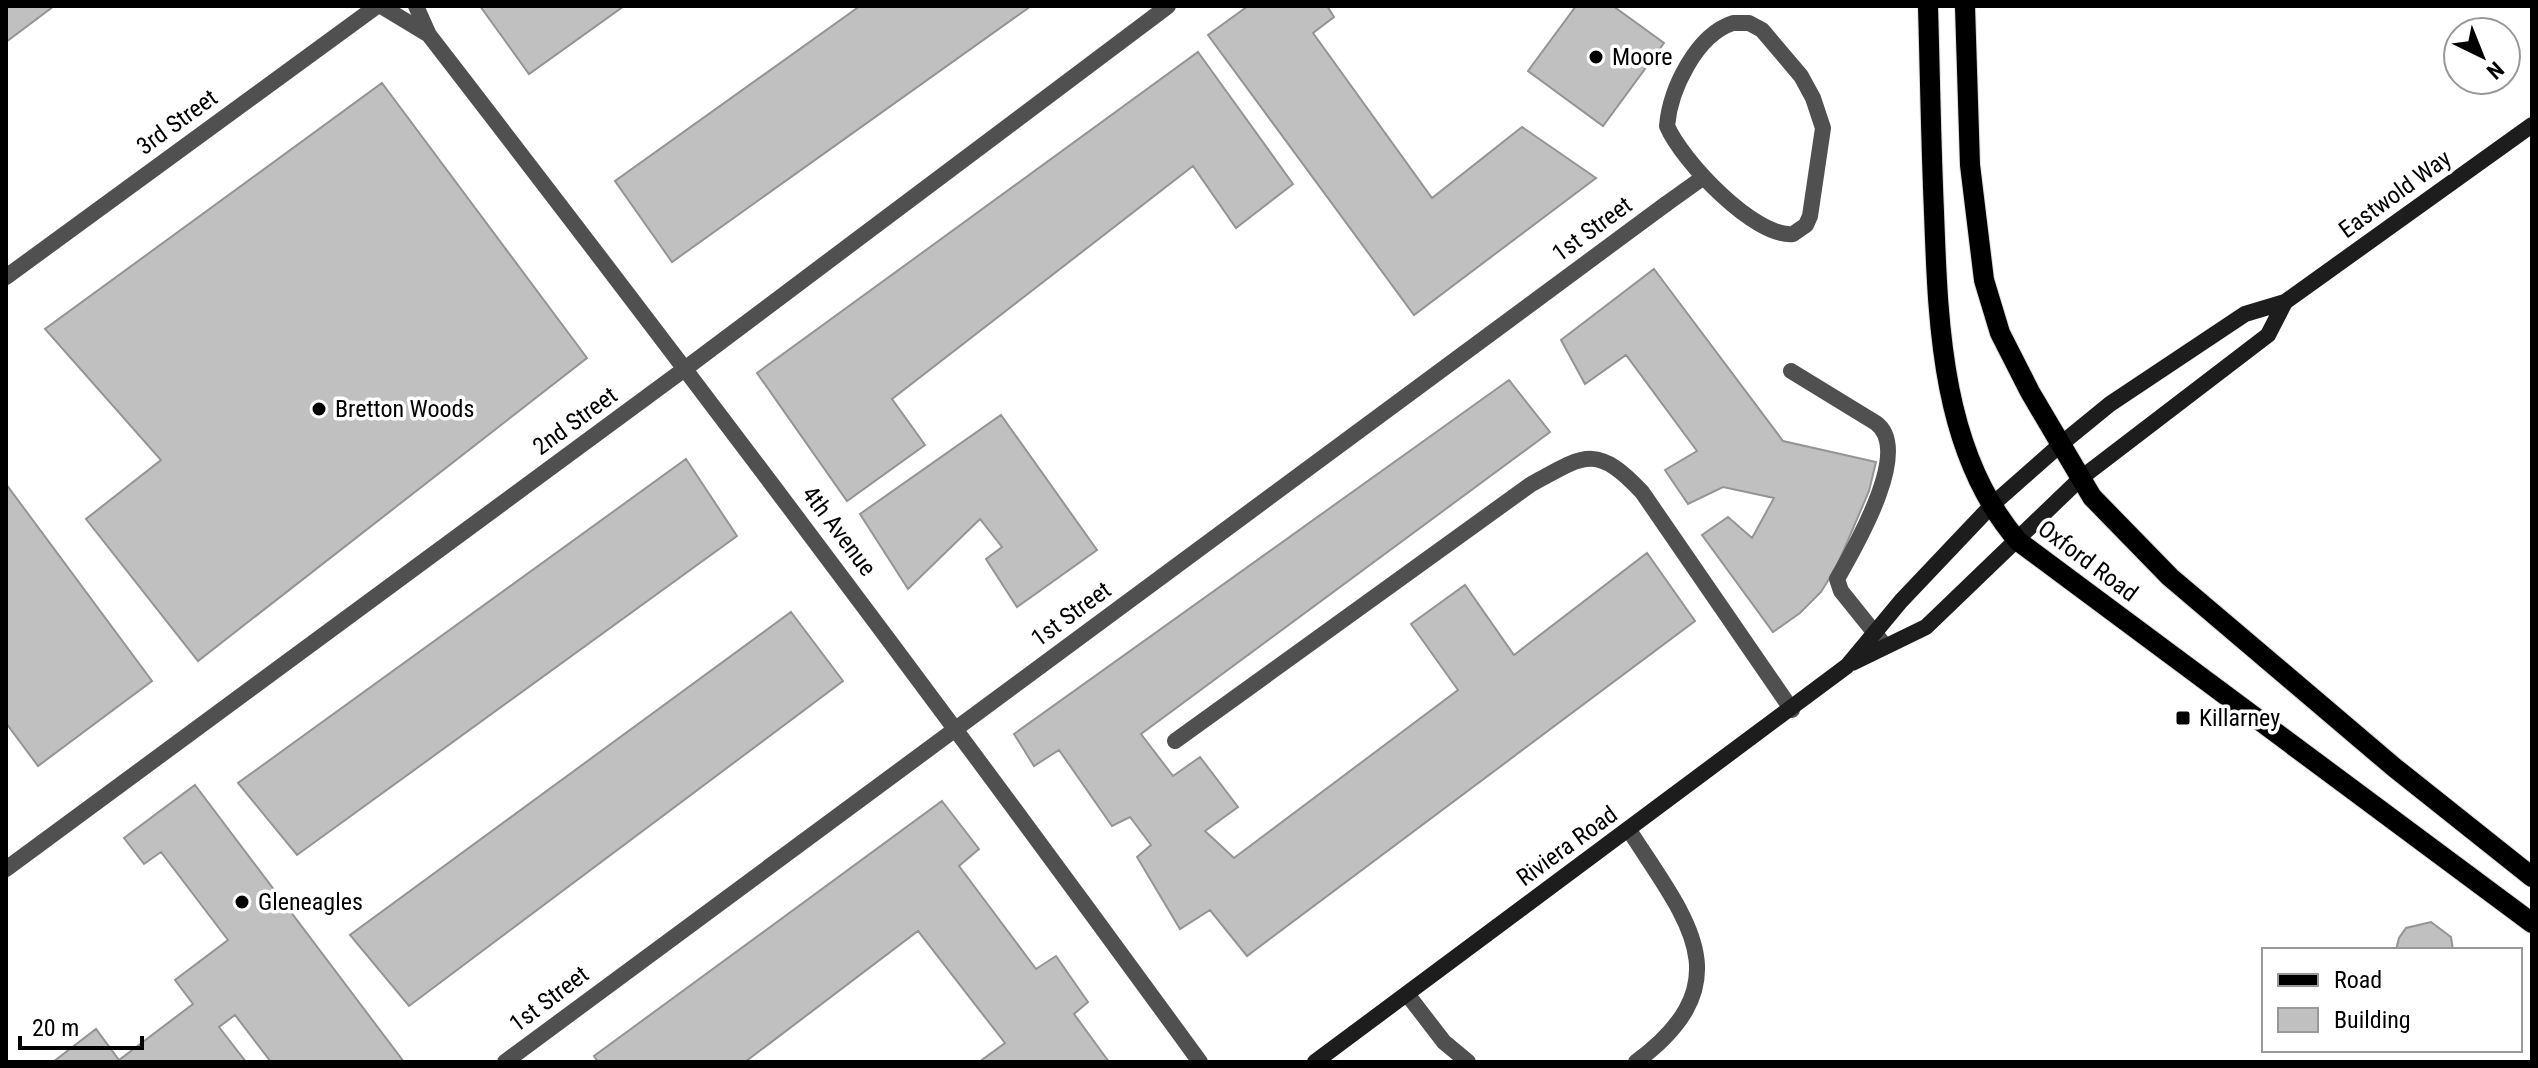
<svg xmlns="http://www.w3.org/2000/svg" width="2538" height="1068" viewBox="0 0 2538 1068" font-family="'Roboto Condensed',sans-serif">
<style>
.building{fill:#c0c0c0;stroke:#949494;stroke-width:2}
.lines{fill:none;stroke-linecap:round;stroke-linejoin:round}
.primary-casing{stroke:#dbdbdb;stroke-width:22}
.lane{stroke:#505050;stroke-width:16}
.street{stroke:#505050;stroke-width:16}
.secondary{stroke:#1d1d1d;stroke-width:16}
.primary{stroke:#000;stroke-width:20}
.poi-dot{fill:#000;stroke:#fff;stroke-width:3}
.labels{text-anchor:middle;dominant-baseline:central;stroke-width:7;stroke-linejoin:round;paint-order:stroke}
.poi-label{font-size:24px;fill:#000;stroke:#fff;text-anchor:start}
.street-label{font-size:24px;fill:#000;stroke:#fff}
</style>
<rect width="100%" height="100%" fill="#fff"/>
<path class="building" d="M6 6H54L6 42Z
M480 6H624L529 74Z
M860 6H1031L672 262 615 181Z
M1248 6H1327L1334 17 1313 33 1432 198 1522 127 1596 178 1414 315 1208 35Z
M1576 6H1613L1664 43 1603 126 1528 71Z
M1198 52 1293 184 1236 228 1193 166 892 399 925 445 847 501 757 373Z
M382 83 587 358 198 661 86 519 161 460 45 329Z
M1654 269 1783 441 1876 462 1869 491 1837 566 1821 592 1800 613 1773 632 1702 535 1728 517 1752 538 1774 498 1723 487 1688 504 1665 470 1697 451 1626 355 1585 384 1561 340Z
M1509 380 1550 432 1141 734 1173 776 1200 757 1238 807 1205 831 1234 858 1458 690 1411 624 1465 585 1514 655 1647 553 1695 621 1247 956 1210 910 1180 929 1137 857 1151 845 1130 817 1112 826 1059 750 1034 766 1014 734Z
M1001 415 1097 550 1017 607 986 559 1002 547 980 519 908 589 860 514Z
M686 459 737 536 297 855 238 783Z
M6 484 152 681 38 766 6 723Z
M791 612 843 681 409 1006 350 935Z
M195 785 404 1062H271L235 1015 219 1027 246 1062H53L96 1029 119 1060 193 1004 175 980 228 940 161 852 144 864 124 838Z
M942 801 979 849 959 866 1036 969 1056 956 1088 1002 1074 1014 1109 1062H979L1005 1043 918 931 745 1062H598L594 1056Z
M2431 922 2451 937 2453 950H2396L2399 938 2406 928Z"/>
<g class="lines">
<g class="primary-casing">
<path id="primary" d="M1928 6C1930 75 1931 144 1934 212 1938 323 1941 452 2018 541L2532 923
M1965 6 1970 165 1984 280 2000 333 2030 392 2092 497 2170 577 2395 768 2532 877"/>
</g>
<path class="lane" d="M1733 23H1749L1762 30 1801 76 1813 98 1823 128 1810 216 1806 225 1793 234C1755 238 1682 161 1667 126 1670 90 1696 35 1733 23Z
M1666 204 1701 179
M1791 371 1876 423C1913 450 1854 549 1837 579L1841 591 1882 642
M1175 741 1530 485C1584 455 1596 443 1642 492L1792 710
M1629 830C1686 919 1745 981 1636 1062
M1407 994 1444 1042 1468 1062"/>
<path class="street" d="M381 6 429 35
M416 6 429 35C691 374 948 716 1200 1062
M6 277 377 6
M6 869 686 368 1168 6
M505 1062 1666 204"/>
<path class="secondary" d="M1852 663 1926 627 2081 478 2268 335 2285 302
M1315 1062 1847 666 1901 601 1993 504 2061 444 2110 404 2245 314 2285 302 2532 125"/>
<use href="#primary" class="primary"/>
</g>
<g class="poi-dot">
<circle cx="1596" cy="57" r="8"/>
<circle cx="319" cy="409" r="8"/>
<rect x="2175" y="710" width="16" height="16" rx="4"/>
<circle cx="242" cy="902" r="8"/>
</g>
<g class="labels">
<g class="poi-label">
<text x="1612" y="57">Moore</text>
<text x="335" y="409">Bretton Woods</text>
<text x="2199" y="718">Killarney</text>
<text x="258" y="902">Gleneagles</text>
</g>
<g class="street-label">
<text transform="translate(177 122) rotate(-36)">3rd Street</text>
<text transform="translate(2395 194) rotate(-36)">Eastwold Way</text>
<text transform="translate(1592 229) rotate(-36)">1st Street</text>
<text transform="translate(575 421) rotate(-36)">2nd Street</text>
<text transform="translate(839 531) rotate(53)">4th Avenue</text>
<text transform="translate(2088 561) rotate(37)">Oxford Road</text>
<text transform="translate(1071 614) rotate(-36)">1st Street</text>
<text transform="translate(1567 846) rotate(-36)">Riviera Road</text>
<text transform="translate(549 999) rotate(-37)">1st Street</text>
</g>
</g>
<rect width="2538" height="1068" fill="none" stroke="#000000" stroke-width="16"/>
<rect x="2262" y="948" width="260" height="104" fill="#ffffff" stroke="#999999" stroke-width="2"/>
<rect x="2278" y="974" width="40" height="12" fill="#000000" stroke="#999999" stroke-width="2"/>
<text x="2334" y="988" font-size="24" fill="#000000">Road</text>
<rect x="2278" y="1008" width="40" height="24" fill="#c0c0c0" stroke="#999999" stroke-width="2"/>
<text x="2334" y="1028" font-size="24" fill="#000000">Building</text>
<g transform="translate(2482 56) rotate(137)"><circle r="38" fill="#ffffff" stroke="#999999" stroke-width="2"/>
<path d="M0-6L14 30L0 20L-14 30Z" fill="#000000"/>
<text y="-12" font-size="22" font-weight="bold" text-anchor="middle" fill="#000000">N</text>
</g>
<path d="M20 1036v12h122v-12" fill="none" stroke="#000000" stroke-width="4"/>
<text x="32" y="1036" font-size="24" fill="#000000" stroke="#ffffff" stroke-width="6" paint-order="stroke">20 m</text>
</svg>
